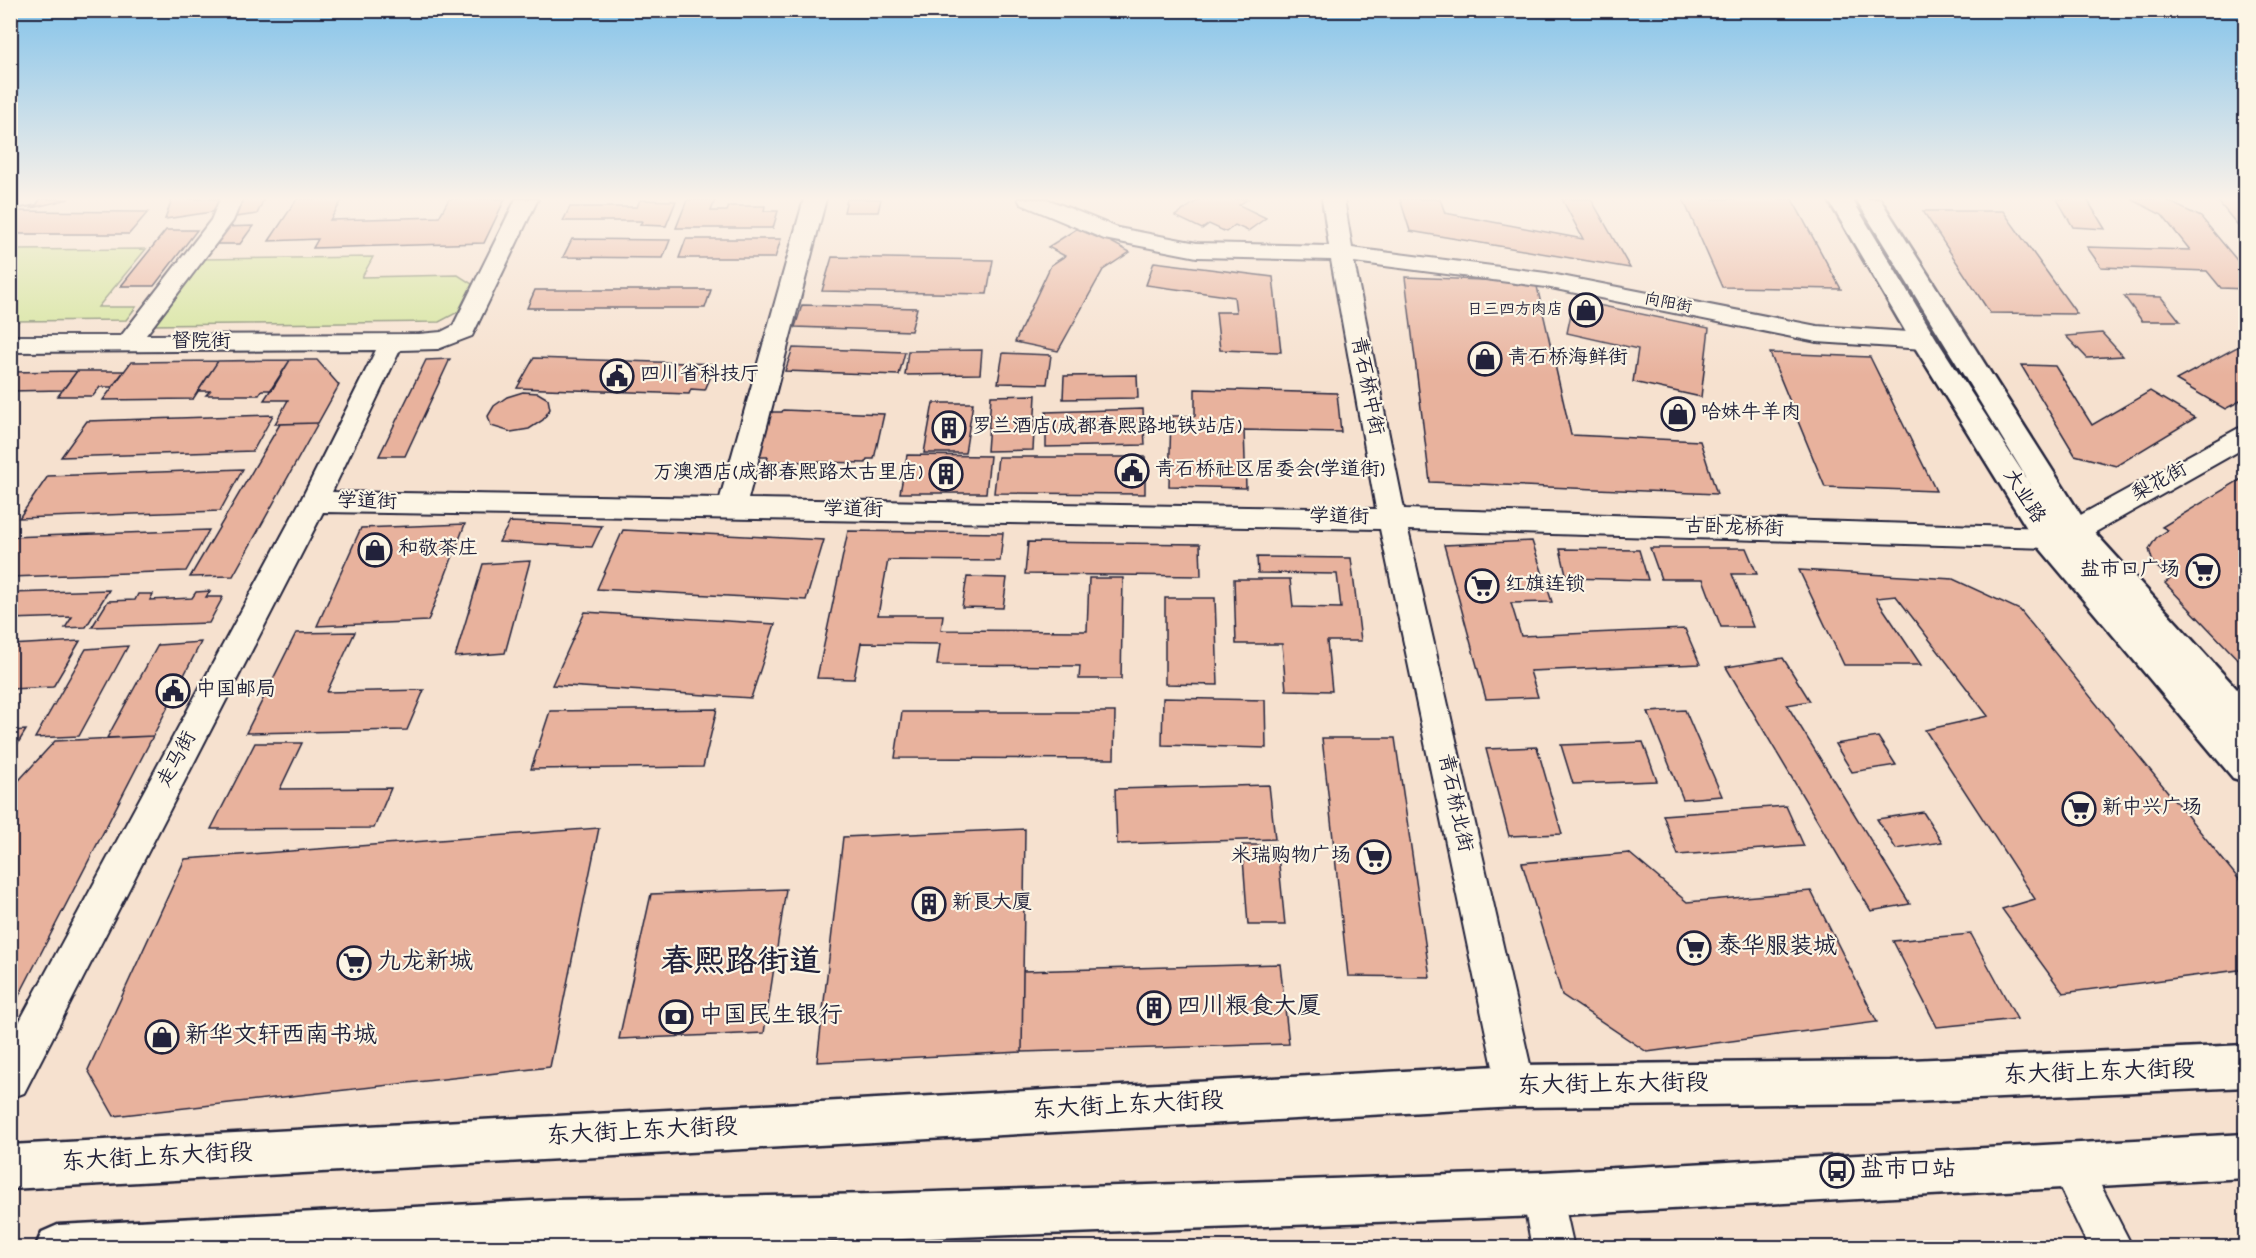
<svg xmlns="http://www.w3.org/2000/svg" width="2256" height="1258" viewBox="0 0 2256 1258" font-family="Dekko,'LXGW WenKai TC',sans-serif">
<style>
.green{fill:#d2e498;stroke:#7a836a;stroke-width:1.5}
.building{fill:#e8b29d;stroke:#22223b;stroke-width:1.5}
.lines{fill:none;stroke-linecap:round;stroke-linejoin:round}
.street-casing{stroke:#22223b;stroke-width:4}
.secondary-casing{stroke:#22223b;stroke-width:5}
.primary-casing{stroke:#22223b;stroke-width:5}
.street{fill:#fcf5e5;fill-rule:evenodd}
.secondary{fill:#fcf5e5;fill-rule:evenodd}
.primary{fill:#fcf5e5;fill-rule:evenodd}
.labels{text-anchor:middle;dominant-baseline:central;stroke-width:4.5;stroke-linejoin:round;paint-order:stroke}
.far-street-label{font-size:16px;fill:#22223b;stroke:#fcf5e5}
.far-poi-label{font-size:16px;fill:#22223b;stroke:#fcf5e5;text-anchor:end}
.street-label{font-size:20px;fill:#22223b;stroke:#fcf5e5}
.poi-label{font-size:20px;fill:#22223b;stroke:#fcf5e5;text-anchor:start}
.near-poi-label{font-size:24px;fill:#22223b;stroke:#fcf5e5;text-anchor:start}
.near-street-label{font-size:24px;fill:#22223b;stroke:#fcf5e5}
.near-district-label{font-size:32px;font-weight:bold;fill:#22223b;stroke:#fcf5e5}
</style>
<rect width="100%" height="100%" fill="#f6e1cf"/>
<filter id="ink" filterUnits="userSpaceOnUse"><feTurbulence type="fractalNoise" baseFrequency=".0167" numOctaves="2"/><feDisplacementMap in="SourceGraphic" scale="12" xChannelSelector="R" yChannelSelector="G"/><feConvolveMatrix kernelMatrix="1 2 1 2 8 2 1 2 1" color-interpolation-filters="sRGB"/></filter>
<g filter="url(#ink)">
<path class="green" d="M146 249 98 307H136L126 320 11 321V250Z
M373 257 362 277 458 275 472 284 458 312 439 322 150 325 201 259Z"/>
<path class="building" d="M37 199H69L31 208V200Z
M172 199H222L218 211 165 219Z
M242 199H264L257 214 235 217Z
M297 199H343L330 220 439 217 449 199H505L484 243 313 248 318 239 269 241Z
M847 199H881L878 212H844Z
M1200 199H1248L1239 205 1266 218 1248 231 1235 225 1226 232 1209 224 1202 229 1175 216Z
M1400 199H1440L1445 213 1583 239 1562 199H1591L1630 268 1410 231Z
M1683 199H1792L1841 289 1722 287Z
M2057 199H2093L2088 201 2105 229 2073 227Z
M2131 199H2164L2201 217 2246 271V289L2221 288 2207 271 2101 267 2087 247 2190 250 2162 215Z
M2216 199H2238L2246 208V235Z
M640 200 676 201 666 226 640 225 642 221H563L570 207H637Z
M687 200H715L711 211H727L729 206H765L764 211H778L773 228H676Z
M10 211 148 212 129 234H10Z
M1923 211H2003L2077 314 1990 313Z
M253 226 240 244H211L223 227Z
M1081 226 1130 252 1103 270 1058 351 1015 342 1051 265 1065 256 1048 247Z
M166 230H197L154 286H121Z
M572 239 670 240 663 258 563 257Z
M686 239H781L775 258H679Z
M832 257 993 260 987 294 822 291Z
M1154 262 1273 277 1281 352 1220 350 1216 312H1236L1234 297 1146 285Z
M1405 277 1536 282 1571 435 1700 441 1717 494 1430 482Z
M535 290H711L705 308H527Z
M2124 296 2161 297 2180 321H2142Z
M1574 300 1709 328 1701 397 1633 382 1638 349 1567 333Z
M802 305 917 308 911 331 795 327Z
M2102 333 2123 356 2087 358 2066 336Z
M2237 347 2246 352V398L2225 409 2176 380Z
M793 348 905 352 899 375 785 371Z
M982 350 980 374 905 375 908 351Z
M1003 353 1051 355 1047 384 998 383Z
M1770 353 1870 357 1936 491 1825 487Z
M534 358 716 364 705 390 691 389 689 394 517 388Z
M450 359 405 456H379L426 360Z
M290 360 272 390H262L259 395H206L210 391H198L218 361Z
M290 360H317L339 385 318 423 275 424 288 400H264Z
M218 361 193 399 103 400 131 362Z
M2021 365 2055 366 2092 425 2150 391 2195 418 2116 466 2075 455Z
M77 371 63 390 10 391V372Z
M77 371H124L112 387H100L93 396H58Z
M1137 375 1138 398 1063 399 1064 376Z
M1195 389 1337 393 1341 432 1244 430 1246 488 1169 486 1171 416H1195Z
M523 392 538 393 548 399 550 409 543 420 529 429 511 432 491 426 488 416 494 406 507 397Z
M1036 395 1033 450 987 451 991 396Z
M933 403H973L965 453H924Z
M1143 409 1145 445 1046 447V412Z
M783 410 884 414 874 459H867L866 463 767 461 768 457H753L768 412H782Z
M273 415 253 451 61 457 87 421Z
M318 423 233 576 190 577 280 424Z
M907 455 990 456 986 493H900Z
M998 457H1145V494L994 493Z
M243 469 220 511 19 518 48 476Z
M2246 476V668L2165 583 2170 579 2153 563 2149 549 2156 538 2168 530 2162 527Z
M510 522 602 526 592 547 499 542Z
M465 524 428 621 317 626 361 528Z
M209 530 186 571 10 577V537Z
M623 530 824 540 806 600 597 589Z
M848 531 1003 533 1000 561 888 560 878 615H943L941 630 1087 631 1089 578H1123L1121 679H1079L1080 666 937 665 940 644 861 643 854 679 817 678Z
M1532 541 1552 602 1511 603 1521 636 1685 629 1700 664 1530 671 1538 697 1486 699 1444 545Z
M1028 542 1200 544 1201 576 1025 574Z
M1650 548H1746L1757 574H1732L1753 627H1721L1703 579H1661Z
M1560 549 1639 550 1648 580 1567 578Z
M1257 557 1351 558 1361 641H1327L1332 691 1286 690 1282 644H1236L1234 579H1290L1293 607 1341 608 1337 574 1258 573Z
M530 561 505 653 455 657 483 564Z
M1799 570 1953 579 2020 610 2246 888V969L2063 993 2002 909 2035 899 1925 730 1988 716 1896 596 1876 598 1921 665H1844Z
M967 577 1007 578 1003 608 962 607Z
M109 590 86 627 65 628 72 617 10 619V593Z
M210 591 206 597H223L209 623 92 627 108 601 135 600 138 594H153L150 600 192 598 196 592Z
M1165 598H1215L1218 685 1165 684Z
M585 612 775 624 751 698 552 685Z
M355 632 327 692 424 690 407 730 246 733 296 633Z
M80 641 53 687 10 689V645Z
M201 642 153 736 107 738 158 645Z
M128 646 79 736 35 738 86 649Z
M1783 658 1810 701 1787 705 1910 904 1871 911 1726 667Z
M1163 698 1265 700 1266 748 1162 745Z
M717 709 703 767 531 769 550 711Z
M1685 710 1722 796 1683 799 1648 712Z
M902 712H1115L1114 759 895 758Z
M26 730 10 756V731Z
M153 736 10 1013V790L55 741Z
M1878 737 1896 765 1852 772 1835 744Z
M1322 738H1395L1430 977 1348 976Z
M1643 742 1657 781 1573 784 1561 745Z
M255 743H302L280 789 391 788 374 828 211 829Z
M1537 747 1562 834 1509 836 1486 749Z
M1269 785 1275 839 1117 844 1115 789Z
M1786 806 1804 846 1678 855 1663 815Z
M1923 812 1942 842 1896 849 1877 819Z
M599 828 550 1067 114 1116 88 1070 185 859Z
M1025 829 1022 1052 817 1062 843 837Z
M1242 845H1277L1285 925H1248Z
M1629 853 1687 902 1811 891 1877 1022 1647 1052 1562 995 1522 863Z
M786 889 764 1033 619 1039 651 894Z
M1971 934 2017 1019 1937 1027 1893 941Z
M1280 964 1289 1044 1022 1052 1023 971Z"/>
<g class="lines">
<g class="street-casing">
<path id="street" d="M10 199H39L36 204 10 209Z
M220 199H242L233 221 146 335 419 334 441 332 453 326 516 199H538L472 336 438 349 400 350 332 492 720 498 804 199H826L748 499 1376 509 1331 260 1197 257 1104 239 1021 204 1018 199H1047L1118 228 1197 243 1329 246 1322 199H1344L1352 248 1546 273 1817 326 1924 333 1933 335 1936 341 1933 347 1924 349 1817 342 1546 287 1354 262 1404 509 2049 528 2066 523 2237 429 2246 426V447L2085 538 2049 548 1408 530 1535 1086 1530 1100 1516 1105 1502 1100 1497 1086 1380 529 323 512 24 1093 10 1098V1039L300 502 376 350 10 352V336H121L211 220Z
M2070 1147 2084 1153 2133 1248H2089L2050 1167 2056 1153Z
M1542 1174 1556 1180 1562 1194 1574 1248H1532L1522 1194 1528 1180Z
M875 1196 890 1202 896 1217 892 1248H850L854 1217 860 1202Z"/>
</g>
<g class="secondary-casing">
<path id="secondary" d="M1828 199H1852L1937 340 2032 487 1856 199H1880L2086 523 2246 699V738L2242 737 2246 741V782L2233 778 2038 546 1911 341Z"/>
</g>
<g class="primary-casing">
<path id="primary" d="M2246 1045V1087L1888 1103 1516 1107 10 1189V1145L1516 1065 1888 1061Z
M2246 1134V1178L1542 1216 875 1240 518 1248H35L42 1232 58 1225 552 1200 875 1194 1542 1172Z"/>
</g>
<use href="#street" class="street"/>
<use href="#secondary" class="secondary"/>
<use href="#primary" class="primary"/>
</g>
</g>
<linearGradient id="sky" x2="0" y2="1"><stop stop-color="#84c3ea"/><stop offset="0.53" stop-color="#fbf2e9"/><stop offset="1" stop-color="#fbf2e9" stop-opacity="0"/></linearGradient>
<rect width="2256" height="375" fill="url(#sky)"/>
<defs>
<g id="shop-ring" transform="scale(1.725)"><circle r="9.5" fill="#fcf5e5" stroke="#22223b" stroke-width="1.5"/><path d="M-5-2.5h2.3a2.7 3.5 0 0 1 5.4 0H5L5.5 6h-11ZM-1.5-2.5h3a1.5 2.3 0 0 0-3 0Z" fill="#22223b"/></g>
<g id="civic-ring" transform="scale(1.725)"><circle r="9.5" fill="#fcf5e5" stroke="#22223b" stroke-width="1.5"/><path d="M-.6-6.5H3V-4.5H.6V-3L4-1V1h2V6H-6V1h2V-1L-.6-3ZM-1.2 2.5V6h2.4V2.5Z" fill="#22223b"/></g>
<g id="building-ring" transform="scale(1.725)"><circle r="9.5" fill="#fcf5e5" stroke="#22223b" stroke-width="1.5"/><path d="M-4-6H4V6H1V3H-1V6H-4ZM-2.5-4.3h1.7v1.8h-1.7ZM.8-4.3h1.7v1.8H.8ZM-2.5-1h1.7V.8h-1.7ZM.8-1h1.7V.8H.8Z" fill="#22223b"/></g>
<g id="supermarket-ring" transform="scale(1.725)"><circle r="9.5" fill="#fcf5e5" stroke="#22223b" stroke-width="1.5"/><path d="M-6-5.5h2.5l.6 2H6L4.5 2H-2.5L-4.4-4H-6ZM-1.5 3.2a1.3 1.3 0 1 0 .1 0ZM3 3.2a1.3 1.3 0 1 0 .1 0Z" fill="#22223b"/></g>
<g id="bank-ring" transform="scale(1.725)"><circle r="9.5" fill="#fcf5e5" stroke="#22223b" stroke-width="1.5"/><path d="M-6-4H6V4H-6ZM0-2.3a2.3 2.3 0 1 0 0 4.6a2.3 2.3 0 1 0 0-4.6Z" fill="#22223b"/></g>
<g id="bus-ring" transform="scale(1.725)"><circle r="9.5" fill="#fcf5e5" stroke="#22223b" stroke-width="1.5"/><path d="M-5-6H5V4H4V6H2V4H-2V6H-4V4H-5ZM-3.5-4V0h7V-4ZM-3.5 1.2v1.5H-2V1.2ZM2 1.2v1.5H3.5V1.2Z" fill="#22223b"/></g>
</defs>
<g fill-rule="evenodd">
<use href="#shop-ring" x="1586" y="310"/>
<use href="#shop-ring" x="1485" y="359"/>
<use href="#civic-ring" x="617" y="376"/>
<use href="#shop-ring" x="1678" y="414"/>
<use href="#building-ring" x="949" y="428"/>
<use href="#civic-ring" x="1132" y="471"/>
<use href="#building-ring" x="946" y="474"/>
<use href="#shop-ring" x="375" y="550"/>
<use href="#supermarket-ring" x="2203" y="571"/>
<use href="#supermarket-ring" x="1482" y="586"/>
<use href="#civic-ring" x="173" y="691"/>
<use href="#supermarket-ring" x="2079" y="809"/>
<use href="#supermarket-ring" x="1374" y="857"/>
<use href="#building-ring" x="929" y="904"/>
<use href="#supermarket-ring" x="1694" y="948"/>
<use href="#supermarket-ring" x="354" y="963"/>
<use href="#building-ring" x="1154" y="1008"/>
<use href="#bank-ring" x="676" y="1017"/>
<use href="#shop-ring" x="162" y="1037"/>
<use href="#bus-ring" x="1837" y="1171"/>
</g>
<g class="labels">
<g class="far-street-label">
<text transform="translate(1668 304) rotate(11)">向阳街</text>
</g>
<g class="far-poi-label">
<text x="1563" y="310">日三四方肉店</text>
</g>
<g class="street-label">
<text x="201" y="343">督院街</text>
<text transform="translate(1366 386) rotate(79)">青石桥中街</text>
<text transform="translate(2160 483) rotate(-29)">梨花街</text>
<text transform="translate(2023 497) rotate(58)">大业路</text>
<text transform="translate(367 503) rotate(1)">学道街</text>
<text transform="translate(853 511) rotate(1)">学道街</text>
<text transform="translate(1339 518) rotate(1)">学道街</text>
<text transform="translate(1734 529) rotate(2)">古卧龙桥街</text>
<text transform="translate(178 760) rotate(-62)">走马街</text>
<text transform="translate(1454 803) rotate(78)">青石桥北街</text>
</g>
<g class="poi-label">
<text x="1508" y="359">青石桥海鲜街</text>
<text x="640" y="376">四川省科技厅</text>
<text x="1701" y="414">哈妹牛羊肉</text>
<text x="972" y="428">罗兰酒店(成都春熙路地铁站店)</text>
<text x="1155" y="471">青石桥社区居委会(学道街)</text>
<text x="923" y="474" text-anchor="end">万澳酒店(成都春熙路太古里店)</text>
<text x="398" y="550">和敬茶庄</text>
<text x="2180" y="571" text-anchor="end">盐市口广场</text>
<text x="1505" y="586">红旗连锁</text>
<text x="196" y="691">中国邮局</text>
<text x="2102" y="809">新中兴广场</text>
<text x="1351" y="857" text-anchor="end">米瑞购物广场</text>
<text x="952" y="904">新良大厦</text>
</g>
<g class="near-poi-label">
<text x="1717" y="948">泰华服装城</text>
<text x="377" y="963">九龙新城</text>
<text x="1177" y="1008">四川粮食大厦</text>
<text x="699" y="1017">中国民生银行</text>
<text x="185" y="1037">新华文轩西南书城</text>
<text x="1860" y="1171">盐市口站</text>
</g>
<g class="near-street-label">
<text transform="translate(2099 1074) rotate(-2)">东大街上东大街段</text>
<text transform="translate(1613 1086) rotate(-1)">东大街上东大街段</text>
<text transform="translate(1128 1107) rotate(-3)">东大街上东大街段</text>
<text transform="translate(642 1133) rotate(-3)">东大街上东大街段</text>
<text transform="translate(157 1159) rotate(-3)">东大街上东大街段</text>
</g>
<g class="near-district-label">
<text x="741" y="965">春熙路街道</text>
</g>
</g>
<rect width="2256" height="1258" fill="none" stroke="#fcf5e5" stroke-width="36"/>
<rect x="18" y="18" width="2220" height="1222" fill="none" stroke="#22223b" stroke-width="2" filter="url(#ink)"/>
</svg>
